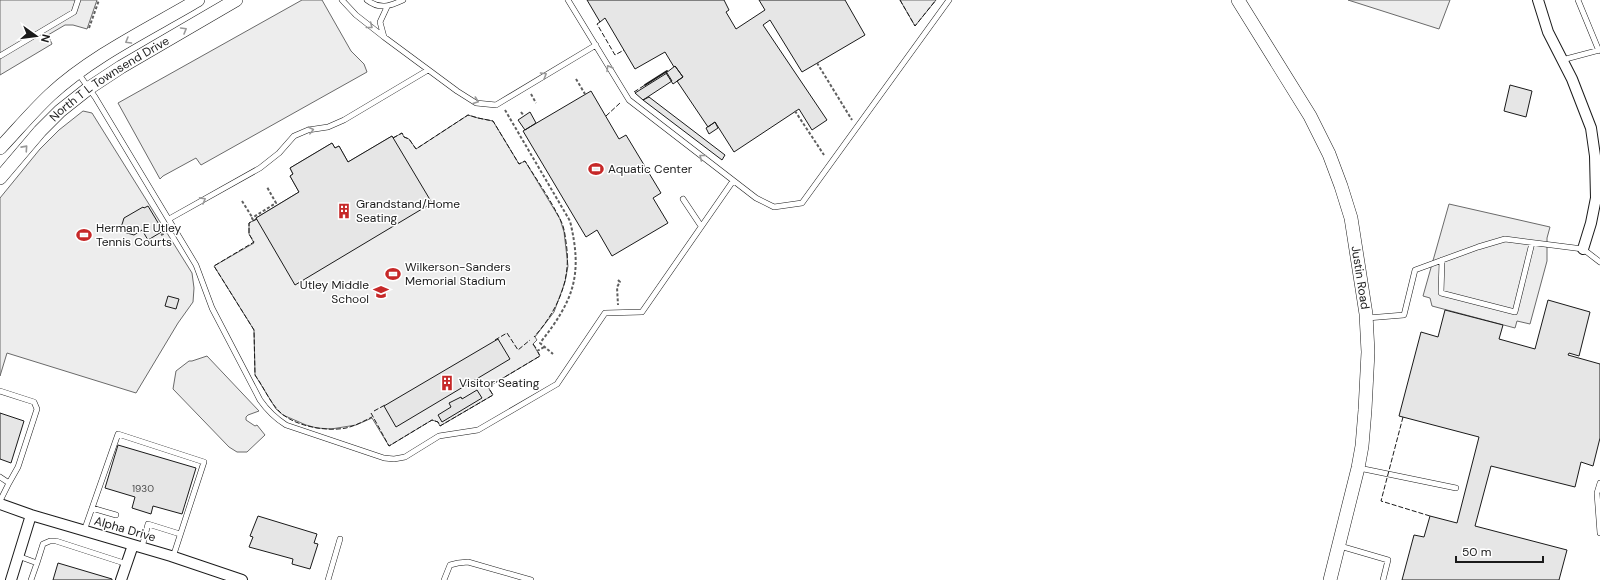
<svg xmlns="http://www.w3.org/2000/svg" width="1600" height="580" viewBox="0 0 1600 580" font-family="'DM Sans',sans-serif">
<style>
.built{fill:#ededed;stroke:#6a6a6a}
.building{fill:#e6e6e6;stroke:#1a1a1a}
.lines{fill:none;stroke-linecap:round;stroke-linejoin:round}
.service-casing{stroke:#1a1a1a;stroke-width:6}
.minor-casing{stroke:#1a1a1a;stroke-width:12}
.tertiary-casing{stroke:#1a1a1a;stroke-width:14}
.path{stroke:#5f5f5f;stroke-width:2;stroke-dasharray:3 2;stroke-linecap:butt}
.service{stroke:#fff;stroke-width:5}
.minor{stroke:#fff;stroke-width:10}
.tertiary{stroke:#fff;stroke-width:13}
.fence{stroke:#1a1a1a;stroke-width:1;stroke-dasharray:5 2;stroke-linecap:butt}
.wall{stroke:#1a1a1a;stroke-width:2}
.oneway{stroke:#989898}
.labels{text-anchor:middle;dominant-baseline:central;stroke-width:3;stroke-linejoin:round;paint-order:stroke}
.number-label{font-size:10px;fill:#4d4d4d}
.street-label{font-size:12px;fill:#1a1a1a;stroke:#fff}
.poi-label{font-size:12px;fill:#1a1a1a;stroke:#fff;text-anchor:start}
</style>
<rect width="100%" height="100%" fill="#fff"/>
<path class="built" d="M0 0H97L87 29 73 25H65L48 35 52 44 0 75Z
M302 0H322L351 51 364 64 367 72 201 165 196 158 163 176 160 179 118 103Z
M900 0H936L915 26Z
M1348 0H1450L1439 29Z
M83 111 92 113 192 273 194 288 193 302 178 323 136 393 7 353 0 376V198L40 149 59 130Z
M468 115 478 118 493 121 519 164 525 161 560 219 564 232 568 266 565 282 554 312 535 337 537 340 533 344 540 356 488 387 493 395 440 426 438 422 432 420 389 446 372 418 356 425 331 429 317 428 306 425 283 415 276 409 255 375 254 330 214 266 254 243 249 234V223L256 219V218L299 192 290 176 293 174 290 168 332 143 335 148 339 146 348 162 392 136 393 138 402 133 404 137 409 139 416 149Z
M1449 204 1550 227 1547 238V261L1530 324 1517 321 1515 328 1432 306 1430 298 1423 296Z
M207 356 259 411 248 415 246 417V420L255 426 257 425 265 435 247 452H237L229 447 173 389 176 371 189 361H192Z"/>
<path class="building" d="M587 0H724L729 10 726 12 736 29 765 10 759 0H845L865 35 802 72 770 20 763 25 827 120 812 130 799 109 734 152 715 122 708 127 677 81 683 77 675 66 674 67 665 52 635 69 605 18 600 22Z
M675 66 683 77 673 84 666 73Z
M667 73 672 81 643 100 635 93Z
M1510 85 1532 91 1526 117 1504 111Z
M591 91 619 139 626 135 661 193 653 198 668 223 612 256 597 230 586 237 523 131Z
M649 97 725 155 722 160 643 100Z
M530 112 536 123 525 130 518 120Z
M715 122 718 128 709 134 706 128Z
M392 136 432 203 295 285 256 218 299 192 290 176 293 174 290 168 332 143 335 148 339 146 348 162Z
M148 206 163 231 148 240 142 230 134 235 120 231 124 218 143 207 144 208Z
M168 296 179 299 176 309 165 306Z
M1548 300 1590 312 1579 356 1569 353 1568 355 1600 364V438L1593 466 1581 462 1575 487 1491 466 1475 526 1567 550 1559 580H1402L1414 535 1424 537 1430 516 1457 523 1479 437 1399 416 1421 332 1438 337 1445 310 1503 325 1499 339 1535 349Z
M498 339 510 359 396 427 384 406Z
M477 390 482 398 442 422 438 415 451 407 449 403 461 397 462 399Z
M0 413 24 421 11 463 0 459Z
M118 445 196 468 182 514 153 506 151 514 132 508 135 497 105 488Z
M258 516 317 534 314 543 318 544 310 569 292 564 293 559 249 547 253 537 250 536Z
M58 563 112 579V580H53Z"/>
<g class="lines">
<g class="service-casing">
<path id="service" d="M342 0 356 15 384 37 457 91 476 103 496 105 596 45
M367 0C380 10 390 6 403 0
M568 0 629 100 756 198 774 207 802 203 949 0
M1578 0 1599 51
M384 37 380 22 387 7
M0 56 74 12 78 0
M1562 60 1600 50
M78 73 95 97 196 265 212 308 260 400C267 410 275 418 286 425L384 458 394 459 405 457 439 436 478 430 557 384 605 313 642 312 733 181
M683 199 701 226
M169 219 260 168 279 153 294 136 308 130 328 127 344 120 428 70
M1442 260 1441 293 1515 312 1532 243
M1367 318 1404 315 1415 270 1478 247 1505 239 1583 249 1600 262
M0 391 34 402 37 409 18 467 9 483
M1359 468 1456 488
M0 477 9 483 0 501
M1600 483 1597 493 1600 533
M92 508 116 515
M84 531 118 434 204 462 173 557
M1340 546 1388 560 1383 580
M142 547 148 524 180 534
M18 556 37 563 43 544 50 541H56L127 564
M31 580 37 563
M328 580 340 539
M444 580 450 565 458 563 468 562 531 580"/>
</g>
<g class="minor-casing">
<path id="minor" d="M1538 0 1548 32 1572 79 1591 128 1595 156 1596 198 1591 223 1583 249
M0 504 31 515 171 556 242 580
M11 580 31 515
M121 580 133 545"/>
</g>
<g class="tertiary-casing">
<g id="tertiary">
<path id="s1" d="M1238 0 1310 116 1329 154 1341 186 1351 218 1366 314 1368 352 1365 410 1362 446 1358 468 1330 580"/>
<path d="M0 148C17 130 32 112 50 95 92 56 149 29 198 0"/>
<path id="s2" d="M0 178 40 131 60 111 89 88 121 67 236 0"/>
</g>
</g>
<path class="path" d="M89 28 99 0
M817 63 852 120
M576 79 585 94
M531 94 536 103
M505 110 570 221C583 275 574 300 540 343L553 354
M795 111 824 155
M521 112 524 116
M242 201 252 217
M253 220 252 218 276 203 267 187
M161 235 167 232
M618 280 620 282 617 287 618 305
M537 351 544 347"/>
<use href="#service" class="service"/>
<use href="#minor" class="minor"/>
<use href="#tertiary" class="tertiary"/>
<path class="fence" d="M900 0 915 26 936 0
M600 22 597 24 615 55 624 50
M634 92 645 85
M606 116 620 103
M393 138 402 133 404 137 409 139 416 149 468 115 478 118 493 121 519 164 525 161C537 180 550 199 560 219 564 226 565 234 566 242 572 279 558 310 534 337
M257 219 249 223V234L254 242 214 266 254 330 255 375 257 378C264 388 269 400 277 409 291 426 326 432 346 428 355 426 364 421 372 417
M495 340 507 333 518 350 530 340
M533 344 536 348
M374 411 385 405
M371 413 389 446 432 420 438 422 440 426 493 395 488 387 540 356 538 352
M1403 417 1381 501 1430 516"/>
<path class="wall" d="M645 85 667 71"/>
</g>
<defs><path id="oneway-chevron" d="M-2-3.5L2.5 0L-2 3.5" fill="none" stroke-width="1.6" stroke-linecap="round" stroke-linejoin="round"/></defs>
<g class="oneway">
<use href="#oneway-chevron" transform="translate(370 26) rotate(38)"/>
<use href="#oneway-chevron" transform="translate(184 30) rotate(-30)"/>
<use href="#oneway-chevron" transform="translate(128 41) rotate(150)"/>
<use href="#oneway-chevron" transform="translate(609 68) rotate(-121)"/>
<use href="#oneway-chevron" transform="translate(544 75) rotate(-31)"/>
<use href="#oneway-chevron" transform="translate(476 101) rotate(20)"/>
<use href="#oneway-chevron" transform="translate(311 130) rotate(-14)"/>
<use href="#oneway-chevron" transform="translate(25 148) rotate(-48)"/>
<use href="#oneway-chevron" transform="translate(702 157) rotate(-142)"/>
<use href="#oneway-chevron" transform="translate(203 200) rotate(-29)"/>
</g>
<defs>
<g id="stadium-bare" transform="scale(1.2)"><path d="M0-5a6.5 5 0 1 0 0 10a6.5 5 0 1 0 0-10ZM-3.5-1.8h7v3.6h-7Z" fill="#c62828" stroke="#fff" stroke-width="2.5" paint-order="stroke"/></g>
<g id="building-bare" transform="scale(1.2)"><path d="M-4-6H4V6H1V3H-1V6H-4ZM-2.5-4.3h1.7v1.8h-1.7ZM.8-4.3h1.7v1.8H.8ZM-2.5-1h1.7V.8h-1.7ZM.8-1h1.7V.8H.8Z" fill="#c62828" stroke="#fff" stroke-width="2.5" paint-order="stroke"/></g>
<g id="school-bare" transform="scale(1.2)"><path d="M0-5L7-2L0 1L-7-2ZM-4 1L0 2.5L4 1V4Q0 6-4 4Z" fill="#c62828" stroke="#fff" stroke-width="2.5" paint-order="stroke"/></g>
</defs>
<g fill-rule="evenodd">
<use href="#stadium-bare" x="596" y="169"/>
<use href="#building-bare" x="344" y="211"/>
<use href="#stadium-bare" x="84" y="235"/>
<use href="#stadium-bare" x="393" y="274"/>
<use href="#school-bare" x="381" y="292"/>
<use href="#building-bare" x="447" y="383"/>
</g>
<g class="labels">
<g class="number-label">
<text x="143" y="488">1930</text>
</g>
<g class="street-label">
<text stroke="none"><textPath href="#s2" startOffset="149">North T L Townsend Drive</textPath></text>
<text stroke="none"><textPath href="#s1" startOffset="307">Justin Road</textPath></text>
<text transform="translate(125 529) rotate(16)">Alpha Drive</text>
</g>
<g class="poi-label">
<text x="608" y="169">Aquatic Center</text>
<text x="356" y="204">Grandstand/Home<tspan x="356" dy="14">Seating</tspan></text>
<text x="96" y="228">Herman E Utley<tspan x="96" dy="14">Tennis Courts</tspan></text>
<text x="405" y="267">Wilkerson-Sanders<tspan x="405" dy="14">Memorial Stadium</tspan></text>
<text x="369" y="285" text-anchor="end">Utley Middle<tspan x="369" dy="14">School</tspan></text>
<text x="459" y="383">Visitor Seating</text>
</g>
</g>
<g transform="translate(36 36) rotate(104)" stroke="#ffffff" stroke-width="3" paint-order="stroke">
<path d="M0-3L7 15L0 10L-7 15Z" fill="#1a1a1a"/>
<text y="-6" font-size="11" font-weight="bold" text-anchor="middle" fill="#1a1a1a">N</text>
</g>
<path d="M1456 556v6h87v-6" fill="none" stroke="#1a1a1a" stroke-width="2"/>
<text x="1462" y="556" font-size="12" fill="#1a1a1a" stroke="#ffffff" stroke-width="3" paint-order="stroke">50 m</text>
</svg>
